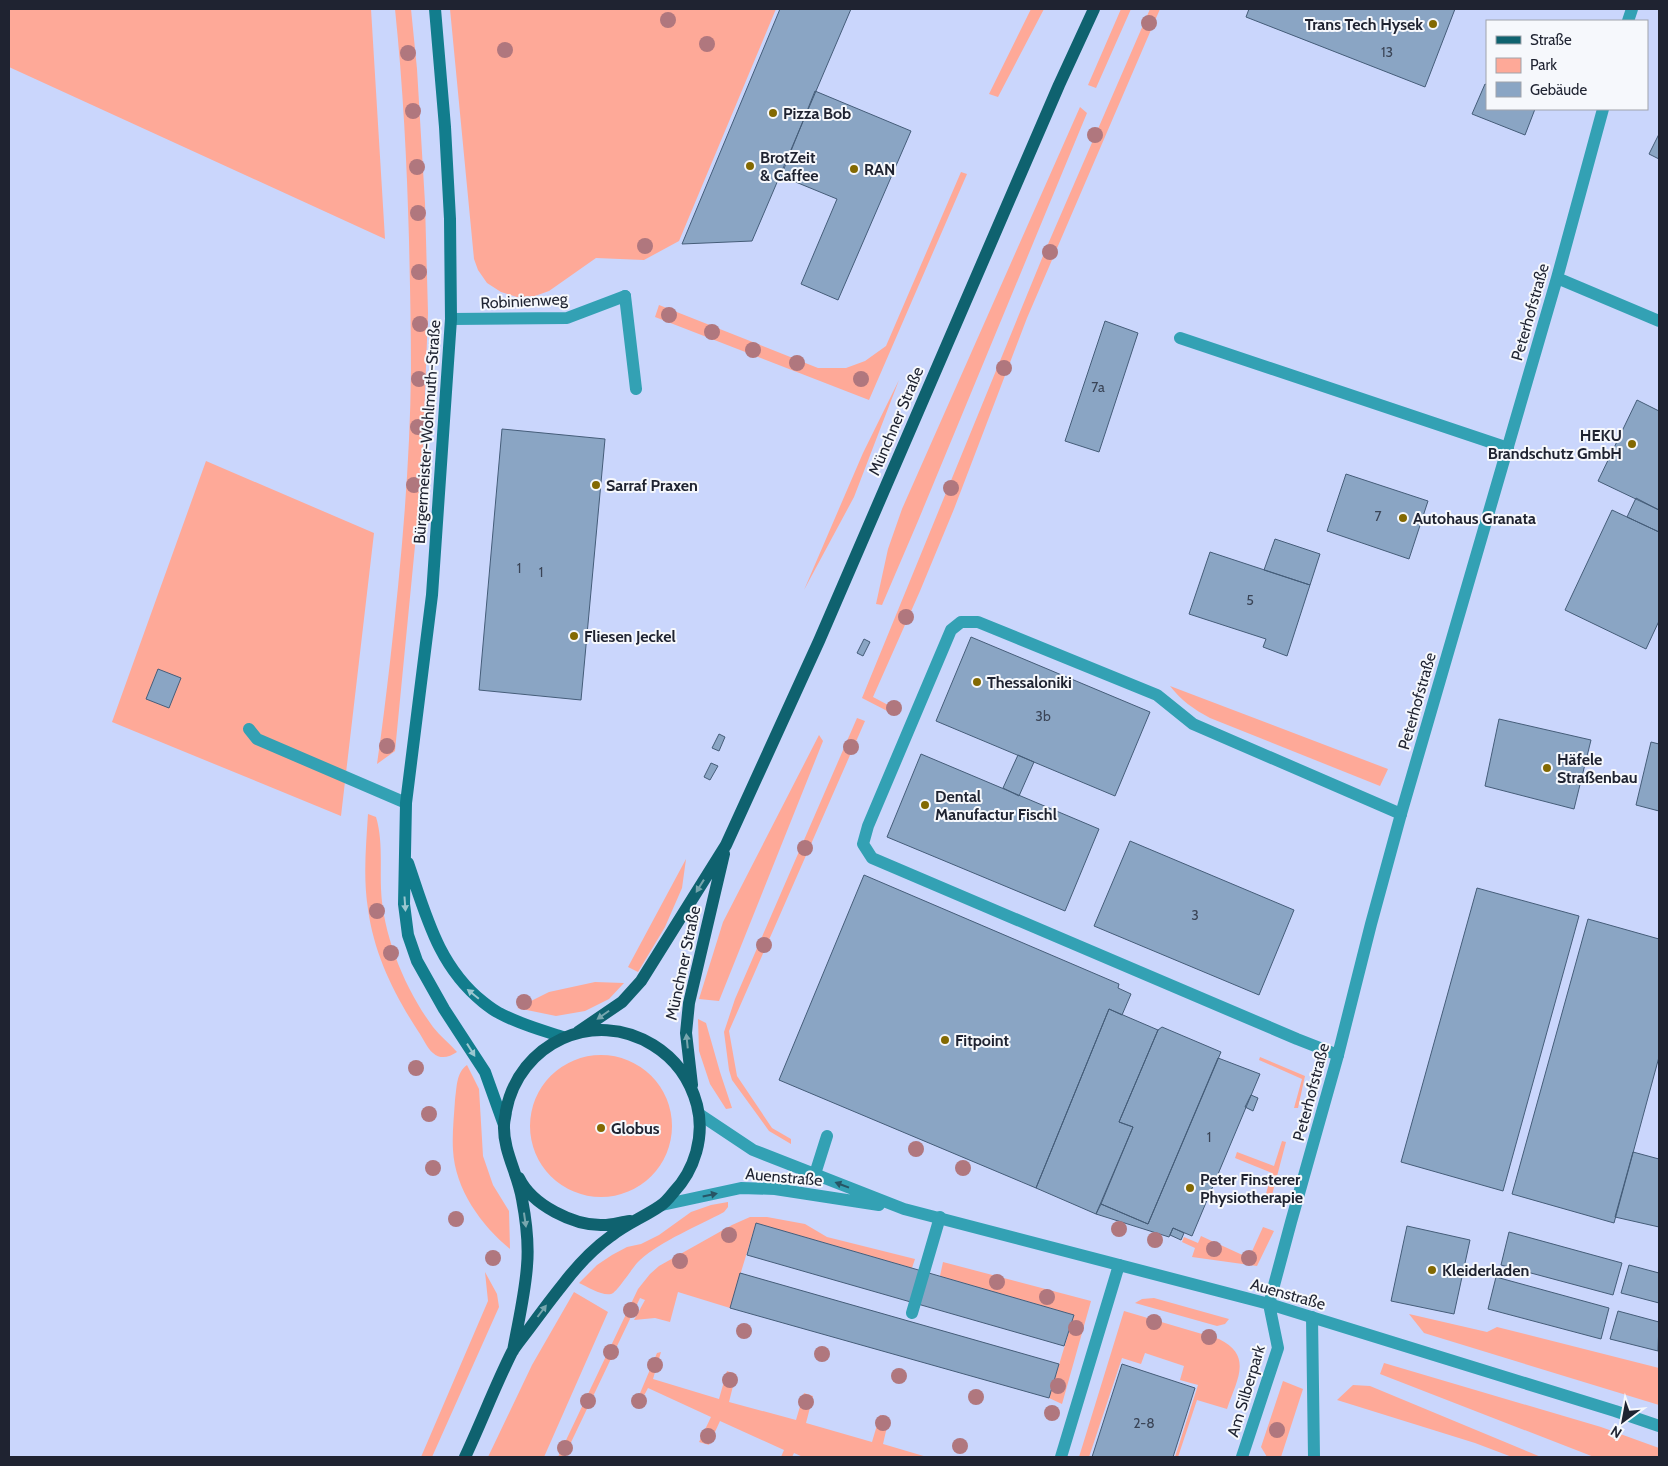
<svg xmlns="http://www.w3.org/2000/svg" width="1668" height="1466" viewBox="0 0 1668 1466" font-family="Cabin,sans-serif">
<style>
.green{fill:#fea998}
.building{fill:#8aa5c4;stroke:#455d79}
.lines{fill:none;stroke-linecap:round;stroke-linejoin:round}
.lane{stroke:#33a1b4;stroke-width:12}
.street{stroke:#33a1b4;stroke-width:12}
.secondary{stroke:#127d8d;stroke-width:12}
.primary{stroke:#0f626f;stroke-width:12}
.tree{fill:#b0777e}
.oneway{fill:#77a6ae}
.oneway2{fill:#9bc7d0}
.oneway3{fill:#275565}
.poi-dot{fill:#836902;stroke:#f6f8fc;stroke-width:2}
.labels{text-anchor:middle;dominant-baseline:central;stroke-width:4;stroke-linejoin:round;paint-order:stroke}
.number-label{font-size:14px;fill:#3a4456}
.poi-label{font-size:16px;font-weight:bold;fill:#1f2331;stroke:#f6f8fc;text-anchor:start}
.street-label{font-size:16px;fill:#1f2331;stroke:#f6f8fc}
</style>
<rect width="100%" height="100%" fill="#cad6fc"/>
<path class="green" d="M9 9H371L385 239 9 67Z
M395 9H411L417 69 425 203 428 313 422 474 395 751 377 764C382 730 386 696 390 662 401 565 410 468 411 370 411 327 410 284 409 240 407 163 403 86 395 9Z
M450 9H776L679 241 644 260 596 258 549 291 535 296 517 297 501 292 487 283 478 270 474 259Z
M1031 9H1044L998 97 989 94Z
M1121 9H1131L1096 88 1088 85Z
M1150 9H1160L1027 318 954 509 920 591 873 697 890 706 892 702 900 705 895 715 862 698 1045 251Z
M1080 107 1087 113 918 521 882 605 876 604 888 549 902 509Z
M961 172 967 174 869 400 655 317 659 305 818 368H846L865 361 886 346Z
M899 380 854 497 804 590 863 453Z
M206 461 374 533 341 816 112 722Z
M1170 686 1388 769 1380 786 1210 718C1193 709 1181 700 1170 686Z
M857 718 865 721 729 1031 737 1076 772 1128 791 1139V1144L769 1131 732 1080 729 1070 724 1032 735 999Z
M819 735 823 741 719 1001 699 999 723 922Z
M368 814 376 817C383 840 380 865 381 889 383 936 405 989 433 1027 440 1036 449 1043 457 1052 449 1057 441 1060 433 1053 427 1048 423 1038 418 1031 394 994 374 954 368 909 363 878 366 846 368 814Z
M686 859 682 888 665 927 638 972 628 967Z
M595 982 624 983 609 999 585 1011 556 1016 517 1008 549 992Z
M698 1019 706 1023 720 1072 732 1108 726 1109 710 1084 699 1051Z
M530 1126a71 71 0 1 1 142 0a71 71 0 1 1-142 0Z
M1260 1057 1305 1076 1298 1108H1294L1302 1079 1259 1060Z
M467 1065 479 1089 483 1156 493 1185 509 1211 510 1249C481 1225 455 1189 453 1150 452 1134 454 1116 455 1100 457 1087 456 1073 467 1065Z
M1282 1141 1286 1142 1271 1199 1265 1197 1272 1173 1235 1158 1237 1152 1274 1166Z
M728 1202V1207L724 1212C698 1226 661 1241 640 1260 633 1266 617 1293 611 1294 602 1296 588 1287 579 1283L597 1265 612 1255 627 1247 641 1244 659 1235 691 1212 711 1205Z
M750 1217H767L805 1224 827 1237 915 1259 912 1268 756 1223 730 1308 678 1292 670 1322 655 1318 634 1320 645 1300 640 1298 564 1457H558L638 1289 650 1274 659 1266 732 1225Z
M1263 1227 1274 1231 1257 1266 1192 1257 1195 1248 1182 1242 1184 1237 1198 1243 1201 1236 1249 1258Z
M943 1262 1091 1301 1062 1404 1049 1398 1074 1315 940 1276Z
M485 1272 497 1294 499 1307 432 1457H421L488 1301Z
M574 1292 608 1312 544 1457H488L532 1365Z
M1154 1298 1229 1319 1225 1324 1217 1326 1135 1303 1142 1299Z
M1124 1311 1219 1339C1254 1356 1236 1381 1227 1409L1197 1400 1178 1457H1175L1198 1385 1180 1380 1184 1366 1145 1353 1141 1364 1122 1358 1089 1457H1079Z
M1409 1314 1487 1332 1497 1327 1659 1368V1405L1424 1333Z
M661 1352 653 1379 719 1399 727 1371 736 1374 729 1402 796 1420 804 1393 813 1396 806 1423 872 1442 880 1415 889 1418 883 1444 927 1457H803L794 1453 792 1457H781L784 1450 720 1421 709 1445 699 1442 711 1417 648 1388 639 1405H635L657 1353Z
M1384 1363 1601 1427 1659 1448V1457H1594L1380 1374Z
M1283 1381 1303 1389 1281 1457H1267L1261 1447Z
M1353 1385 1370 1386 1541 1457H1512L1475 1443 1337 1400Z"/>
<path class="building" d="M780 9H851L752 241 682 244Z
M1249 9H1455L1425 87 1246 17Z
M1485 84 1487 85V109H1535L1525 135 1472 114Z
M815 91 911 131 838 300 801 284 837 199 781 176Z
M1659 134V159L1649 154Z
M1105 321 1138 333 1099 452 1065 441Z
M1637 400 1659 411V510L1598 481Z
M502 429 605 439 581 700 479 690Z
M1346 474 1428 501 1409 559 1327 531Z
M1636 498 1659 510V532L1627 517Z
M1612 510 1659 532V621L1646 649 1565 610Z
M1275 539 1320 554 1310 585 1264 570Z
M1210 552 1310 585 1287 656 1263 647 1266 639 1189 614Z
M971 637 1150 712 1115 796 936 721Z
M864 639 870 642 863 656 857 653Z
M158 669 181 678 169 708 146 699Z
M1499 719 1591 740 1574 809 1485 786Z
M719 734 725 737 719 751 712 748Z
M1651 742 1659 744V811L1636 805Z
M921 754 1099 829 1065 911 887 837Z
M1018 755 1034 762 1019 796 1003 788Z
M711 763 718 766 710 780 704 777Z
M1130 841 1294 910 1259 995 1094 926Z
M864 875 1119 984 1118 988 1131 994 1122 1015 1109 1009 1036 1188 779 1080Z
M1477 888 1579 916 1503 1191 1401 1162Z
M1588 919 1659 939V1057L1614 1223 1512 1194Z
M1109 1009 1158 1030 1119 1122 1133 1127 1096 1214 1036 1188Z
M1162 1027 1221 1052 1148 1224 1101 1204 1133 1127 1119 1122 1158 1030Z
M1218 1058 1260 1074 1192 1236 1173 1228 1169 1237 1096 1214 1101 1204 1148 1224Z
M1251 1095 1258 1098 1253 1111 1245 1107Z
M1633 1152 1659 1159V1227L1615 1217Z
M756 1223 1074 1315 1064 1346 747 1255Z
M1407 1226 1470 1240 1454 1314 1391 1301Z
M1173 1228 1184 1233 1181 1240 1170 1235Z
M1509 1232 1622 1263 1613 1295 1501 1265Z
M1629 1265 1659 1273V1303L1621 1293Z
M740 1273 1059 1364 1049 1398 730 1308Z
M1496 1277 1609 1308 1601 1339 1488 1309Z
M1618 1311 1659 1322 1658 1351 1610 1339Z
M1122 1364 1195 1388 1173 1457H1092Z"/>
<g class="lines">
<path class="lane" d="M625 296 636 389
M1180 338 1508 448
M249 729 257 739 406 803
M1338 1055 1297 1039 872 858 863 844 868 826 951 630 961 622H978L1157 695 1193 724 1401 814
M815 1174 827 1136
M912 1313 940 1217
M1312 1317 1314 1457
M1061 1457 1119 1265"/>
<path class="street" d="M1628 21 1632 9
M1557 278 1659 321
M451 319 567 318 625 296
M699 1114 753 1150 904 1209 1269 1304 1615 1411 1659 1426
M662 1205 741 1188 775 1189 879 1205
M1242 1457 1278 1348 1269 1304 1291 1222 1338 1055 1371 924 1401 814 1557 278 1603 109"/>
<path class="secondary" d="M435 9 445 127 450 219 451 319 432 595 406 803 404 904 408 935 417 961 444 1009 485 1072 504 1125
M408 863C426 915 438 966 483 1002 488 1006 493 1010 499 1013 519 1024 541 1030 563 1037"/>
<path class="primary" d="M578 1032 622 1002 641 981 726 845 819 641 1059 85 1094 9
M692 1085 686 1033 689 1003 724 854
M519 1178C532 1205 574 1226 603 1225 612 1225 621 1222 630 1221
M465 1457C481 1423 495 1386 512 1352 517 1344 523 1337 529 1329 540 1314 552 1298 564 1283 577 1266 593 1249 611 1236 626 1224 644 1217 660 1206 665 1203 669 1198 673 1193 695 1170 705 1136 697 1105 690 1079 676 1059 653 1045 594 1008 519 1043 506 1111 506 1115 504 1120 504 1125 503 1151 518 1174 522 1199 526 1220 529 1244 527 1266 525 1294 518 1323 513 1351"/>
</g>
<g class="tree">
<circle cx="668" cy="20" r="8"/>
<circle cx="1149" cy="23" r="8"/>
<circle cx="707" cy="44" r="8"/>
<circle cx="505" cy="50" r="8"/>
<circle cx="408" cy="53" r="8"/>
<circle cx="413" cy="111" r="8"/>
<circle cx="1095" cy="135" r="8"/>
<circle cx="417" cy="167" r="8"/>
<circle cx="418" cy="213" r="8"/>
<circle cx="645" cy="246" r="8"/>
<circle cx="1050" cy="252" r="8"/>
<circle cx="419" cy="272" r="8"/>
<circle cx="669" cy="315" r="8"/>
<circle cx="420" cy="324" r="8"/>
<circle cx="712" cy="332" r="8"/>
<circle cx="753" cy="350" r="8"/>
<circle cx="797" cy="363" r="8"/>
<circle cx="1004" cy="368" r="8"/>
<circle cx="419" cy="379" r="8"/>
<circle cx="861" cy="379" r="8"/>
<circle cx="418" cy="427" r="8"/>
<circle cx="414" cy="485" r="8"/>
<circle cx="951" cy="488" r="8"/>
<circle cx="906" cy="617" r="8"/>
<circle cx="894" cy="708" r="8"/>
<circle cx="387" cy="746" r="8"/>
<circle cx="851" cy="747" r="8"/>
<circle cx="805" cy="848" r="8"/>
<circle cx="377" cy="911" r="8"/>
<circle cx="764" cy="945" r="8"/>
<circle cx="391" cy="953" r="8"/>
<circle cx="524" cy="1002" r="8"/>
<circle cx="416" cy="1068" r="8"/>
<circle cx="429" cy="1114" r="8"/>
<circle cx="916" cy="1149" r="8"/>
<circle cx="433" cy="1168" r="8"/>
<circle cx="963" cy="1168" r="8"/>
<circle cx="456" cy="1219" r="8"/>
<circle cx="1119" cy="1229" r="8"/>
<circle cx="729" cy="1235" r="8"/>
<circle cx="1155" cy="1240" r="8"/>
<circle cx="1214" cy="1249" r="8"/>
<circle cx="493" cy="1258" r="8"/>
<circle cx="1249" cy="1258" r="8"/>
<circle cx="680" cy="1261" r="8"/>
<circle cx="997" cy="1282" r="8"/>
<circle cx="1047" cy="1297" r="8"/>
<circle cx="631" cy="1310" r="8"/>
<circle cx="1154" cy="1322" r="8"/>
<circle cx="1076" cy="1328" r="8"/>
<circle cx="744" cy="1331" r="8"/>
<circle cx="1209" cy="1337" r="8"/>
<circle cx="611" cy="1352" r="8"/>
<circle cx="822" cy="1354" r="8"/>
<circle cx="655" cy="1365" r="8"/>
<circle cx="899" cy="1376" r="8"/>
<circle cx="730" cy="1380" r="8"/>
<circle cx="1058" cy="1386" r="8"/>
<circle cx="976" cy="1397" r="8"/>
<circle cx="588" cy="1401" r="8"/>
<circle cx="639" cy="1401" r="8"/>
<circle cx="806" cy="1402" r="8"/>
<circle cx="1052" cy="1413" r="8"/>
<circle cx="883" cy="1423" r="8"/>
<circle cx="1277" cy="1430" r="8"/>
<circle cx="708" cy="1436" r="8"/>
<circle cx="960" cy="1446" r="8"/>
<circle cx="565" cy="1448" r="8"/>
</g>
<defs><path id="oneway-solid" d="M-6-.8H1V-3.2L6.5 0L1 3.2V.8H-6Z" transform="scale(1.25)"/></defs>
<g class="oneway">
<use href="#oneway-solid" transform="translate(700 886) rotate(122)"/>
<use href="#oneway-solid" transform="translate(603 1015) rotate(145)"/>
<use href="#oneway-solid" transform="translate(687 1041) rotate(-96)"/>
<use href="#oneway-solid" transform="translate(525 1220) rotate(82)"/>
<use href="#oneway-solid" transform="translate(542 1311) rotate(-53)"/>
</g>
<g class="oneway2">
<use href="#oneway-solid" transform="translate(405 904) rotate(86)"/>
<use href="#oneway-solid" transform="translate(473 994) rotate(-141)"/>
<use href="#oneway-solid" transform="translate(471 1050) rotate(58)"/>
</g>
<g class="oneway3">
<use href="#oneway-solid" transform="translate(842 1185) rotate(-159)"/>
<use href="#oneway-solid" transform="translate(710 1195) rotate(-12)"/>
</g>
<g class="poi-dot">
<circle cx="1433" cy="24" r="5"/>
<circle cx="773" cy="113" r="5"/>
<circle cx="750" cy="166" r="5"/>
<circle cx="854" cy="169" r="5"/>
<circle cx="1632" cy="444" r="5"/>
<circle cx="596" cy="485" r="5"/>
<circle cx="1403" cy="518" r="5"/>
<circle cx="574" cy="636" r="5"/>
<circle cx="977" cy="682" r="5"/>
<circle cx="1547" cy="768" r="5"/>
<circle cx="925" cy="805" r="5"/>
<circle cx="945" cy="1040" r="5"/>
<circle cx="601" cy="1128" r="5"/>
<circle cx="1190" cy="1188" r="5"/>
<circle cx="1432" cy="1270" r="5"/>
</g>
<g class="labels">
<g class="number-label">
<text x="1387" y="52">13</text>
<text x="1098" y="387">7a</text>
<text x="1378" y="516">7</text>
<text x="519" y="568">1</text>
<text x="541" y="572">1</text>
<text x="1250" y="600">5</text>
<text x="1043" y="716">3b</text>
<text x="1195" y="915">3</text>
<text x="1209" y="1137">1</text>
<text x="1144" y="1423">2-8</text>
</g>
<g class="poi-label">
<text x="1423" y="24" text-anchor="end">Trans Tech Hysek</text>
<text x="783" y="113">Pizza Bob</text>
<text x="760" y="157">BrotZeit<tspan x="760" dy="18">&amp; Caffee</tspan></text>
<text x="864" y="169">RAN</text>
<text x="1622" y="435" text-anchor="end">HEKU<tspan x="1622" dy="18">Brandschutz GmbH</tspan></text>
<text x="606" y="485">Sarraf Praxen</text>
<text x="1413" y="518">Autohaus Granata</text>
<text x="584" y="636">Fliesen Jeckel</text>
<text x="987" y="682">Thessaloniki</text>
<text x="1557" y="759">Häfele<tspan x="1557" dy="18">Straßenbau</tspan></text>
<text x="935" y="796">Dental<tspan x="935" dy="18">Manufactur Fischl</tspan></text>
<text x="955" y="1040">Fitpoint</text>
<text x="611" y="1128">Globus</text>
<text x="1200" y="1179">Peter Finsterer<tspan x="1200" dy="18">Physiotherapie</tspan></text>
<text x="1442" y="1270">Kleiderladen</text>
</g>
<g class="street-label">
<text transform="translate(524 301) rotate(-3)">Robinienweg</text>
<text transform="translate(1530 312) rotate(-74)">Peterhofstraße</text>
<text transform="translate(896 421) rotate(-67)">Münchner Straße</text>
<text transform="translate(427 432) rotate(-86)">Bürgermeister-Wohlmuth-Straße</text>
<text transform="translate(1417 701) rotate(-74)">Peterhofstraße</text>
<text transform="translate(683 963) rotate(-78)">Münchner Straße</text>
<text transform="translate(1311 1092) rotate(-75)">Peterhofstraße</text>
<text transform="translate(784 1177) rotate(5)">Auenstraße</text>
<text transform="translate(1288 1294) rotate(16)">Auenstraße</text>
<text transform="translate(1246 1391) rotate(-73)">Am Silberpark</text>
</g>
</g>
<rect width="1668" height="1466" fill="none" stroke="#1f2331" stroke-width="20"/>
<rect x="1486" y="20" width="162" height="90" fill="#f6f8fc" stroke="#a0a3ab"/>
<rect x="1496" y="36" width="25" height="8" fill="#0f626f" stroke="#a0a3ab"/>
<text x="1530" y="45" font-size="15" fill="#1f2331">Straße</text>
<rect x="1496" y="58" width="25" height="15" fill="#fea998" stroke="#a0a3ab"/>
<text x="1530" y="70" font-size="15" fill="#1f2331">Park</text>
<rect x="1496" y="82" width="25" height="15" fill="#8aa5c4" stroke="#a0a3ab"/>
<text x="1530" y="95" font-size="15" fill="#1f2331">Gebäude</text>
<g transform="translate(1623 1421) rotate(212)" stroke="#f6f8fc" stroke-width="4" paint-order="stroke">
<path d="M0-4L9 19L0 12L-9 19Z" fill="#1f2331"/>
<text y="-8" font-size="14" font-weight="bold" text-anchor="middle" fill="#1f2331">N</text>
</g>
</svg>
